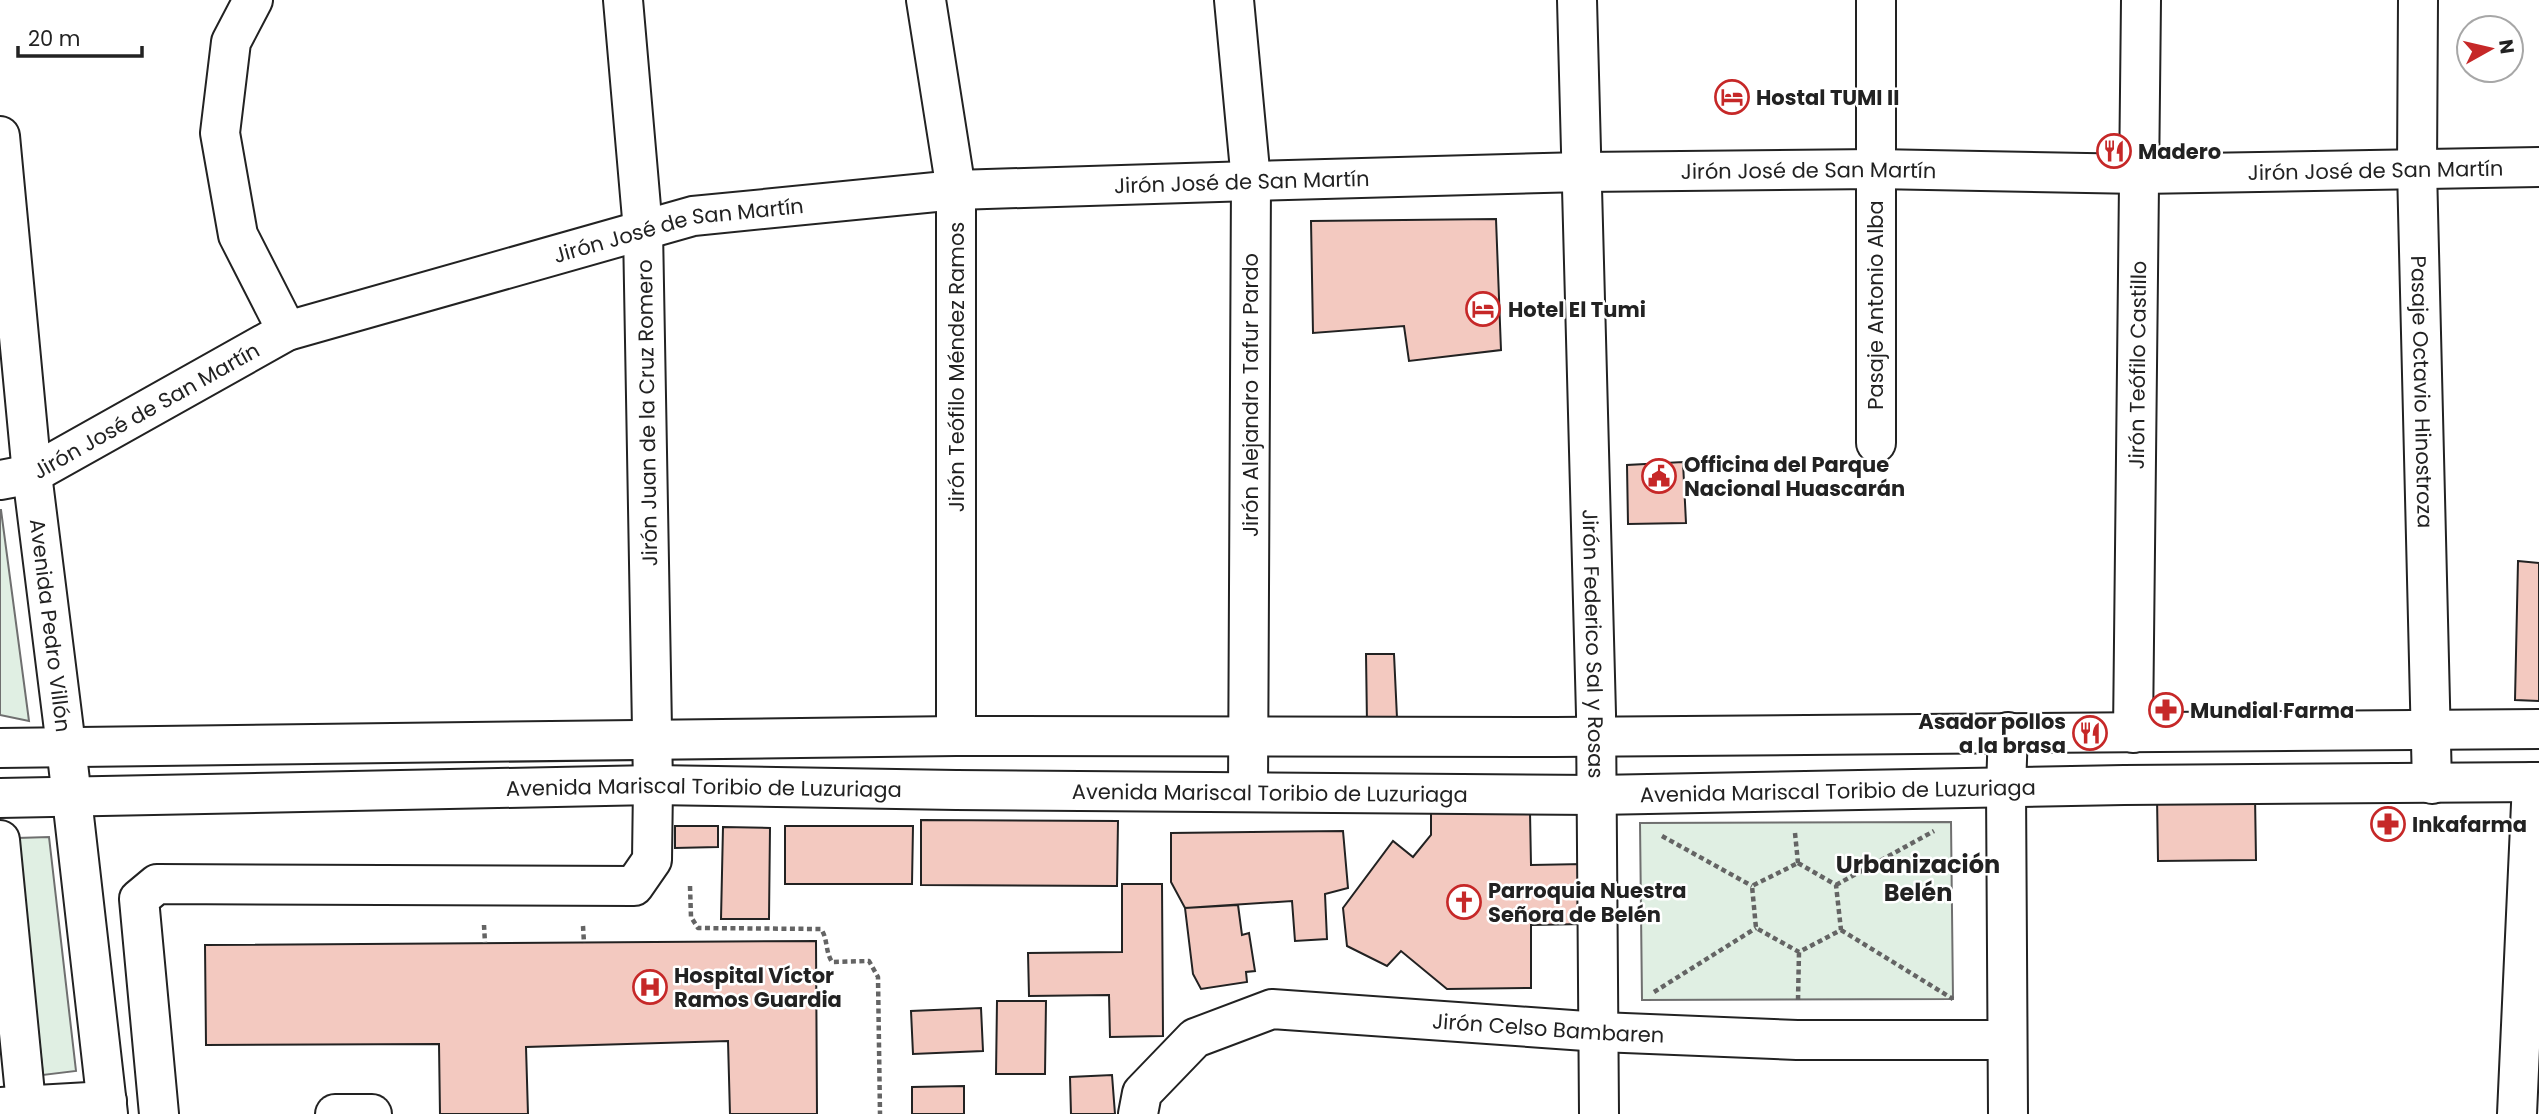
<svg xmlns="http://www.w3.org/2000/svg" width="2539" height="1114" viewBox="0 0 2539 1114" font-family="Poppins,sans-serif">
<style>
.green{fill:#e0efe3;stroke:#6f6f6f;stroke-width:2}
.building{fill:#f3c9c0;stroke:#222;stroke-width:2}
.lines{fill:none;stroke-linecap:round;stroke-linejoin:round}
.minor-casing{stroke:#222;stroke-width:42}
.major-casing{stroke:#222;stroke-width:42}
.path{stroke:#646464;stroke-width:4.5;stroke-dasharray:5 3.5;stroke-linecap:butt}
.minor{stroke:#fff;stroke-width:38}
.major{stroke:#fff;stroke-width:38}
.labels{text-anchor:middle;dominant-baseline:central;stroke-width:5;stroke-linejoin:round;paint-order:stroke}
.poi-label{font-size:21px;font-weight:bold;fill:#222;stroke:#fff;text-anchor:start}
.street-label{font-size:21px;fill:#222;stroke:#fff}
.quarter-label{font-size:24px;font-weight:bold;fill:#222;stroke:#fff}
</style>
<rect width="100%" height="100%" fill="#fff"/>
<path class="green" d="M0 510H1L29 721 0 715Z
M1951 822 1953 999 1642 1000 1640 823Z
M49 837 76 1071 43 1075 17 838Z"/>
<path class="building" d="M1496 219 1501 350 1409 361 1404 326 1313 333 1311 221Z
M1683 462 1686 523 1628 524 1627 465Z
M2518 561 2539 563V701L2515 700Z
M1366 654H1394L1397 718 1367 724Z
M2255 796 2256 860 2158 861 2157 797Z
M1530 812 1531 865 1584 864V924L1531 925V988L1447 989 1401 951 1387 966 1347 946 1343 908 1393 841 1413 857 1431 835V813Z
M921 820 1118 821 1117 886 921 885Z
M675 826H718V847L675 848Z
M785 826H913L912 884H785Z
M723 827 770 828 769 919H721Z
M1343 831 1348 888 1325 894 1327 939 1295 941 1292 901 1185 908 1171 882V833Z
M1122 884H1162L1163 1036 1110 1037 1109 995 1029 996 1028 953 1122 952Z
M1238 905 1242 935 1249 933 1255 971 1246 972 1247 982 1201 989 1193 974 1185 908Z
M816 941 817 1114H730L728 1041 526 1047 528 1114H440L439 1044 206 1045 205 945Z
M997 1001H1046L1045 1074H996Z
M981 1008 983 1051 913 1054 911 1011Z
M1112 1075 1115 1114H1071L1070 1077Z
M964 1086V1114H912V1087Z"/>
<g class="lines">
<g class="minor-casing">
<g id="minor">
<path d="M253 0 231 42 220 133 238 235 287 331"/>
<path d="M926 0 956 190V736"/>
<path d="M1234 0 1251 181 1248 791"/>
<path id="s1" d="M1577 0 1596 714 1599 1114"/>
<path id="s2" d="M2418 0 2417 169 2432 784"/>
<path d="M1876 443V0"/>
<path id="s3" d="M0 480 32 474 287 331 693 216 956 190 1251 181 1583 172 1875 169 2140 174 2539 167"/>
<path id="s4" d="M2133 733 2141 0"/>
<path d="M0 1107 107 1101"/>
<path d="M159 1114 139 899 157 884 634 886 652 860 653 785 643 230 623 0"/>
<path d="M335 1114H372"/>
<path id="s5" d="M1138 1114 1142 1093 1195 1038 1272 1009 1600 1032 1797 1040H2006"/>
<path d="M2008 1114 2006 787 2008 732"/>
<path d="M2517 1114 2532 782"/>
</g>
</g>
<g class="major-casing">
<g id="major">
<path id="s6" d="M0 136 32 474 66 746 108 1114"/>
<path d="M0 748 956 736 1555 737 2539 729"/>
<path id="s7" d="M0 798 653 785 956 790 1596 795 2124 785 2539 782"/>
<path d="M0 840 27 1114"/>
</g>
</g>
<path class="path" d="M1795 833 1798 863
M1662 836 1752 886
M1798 863 1836 885 1841 930 1799 952 1756 928 1752 886Z
M1836 885 1934 831
M690 886 691 917 698 928 821 929C828 939 825 951 832 962L869 961 878 977 880 1114
M484 925 485 943
M583 926 584 943
M1841 930 1953 999
M1654 992 1756 928
M1798 1000 1799 952"/>
<use href="#minor" class="minor"/>
<use href="#major" class="major"/>
</g>
<defs>
<g id="hotel-ring" transform="scale(1.75)"><circle r="9.5" fill="#fff" stroke="#c62828" stroke-width="1.5"/><path d="M-6-4.5h1.5V1H6V5H4.5V3h-9V5H-6ZM-4 0a1.8 1.8 0 1 1 3.6 0ZM.5 0V-2.5h3Q6-2.5 6 0Z" fill="#c62828"/></g>
<g id="restaurant-ring" transform="scale(1.75)"><circle r="9.5" fill="#fff" stroke="#c62828" stroke-width="1.5"/><path d="M-5-6h1v4h1v-4h1v4h1v-4h1v5L-1.5 .5V6h-2V.5L-5-1ZM5-6V6H3V1.5H1.5Q1.5-4 5-6Z" fill="#c62828"/></g>
<g id="civic-ring" transform="scale(1.75)"><circle r="9.5" fill="#fff" stroke="#c62828" stroke-width="1.5"/><path d="M-.6-6.5H3V-4.5H.6V-3L4-1V1h2V6H-6V1h2V-1L-.6-3ZM-1.2 2.5V6h2.4V2.5Z" fill="#c62828"/></g>
<g id="pharmacy-ring" transform="scale(1.75)"><circle r="9.5" fill="#fff" stroke="#c62828" stroke-width="1.5"/><path d="M-2-6h4v4h4v4h-4v4h-4v-4h-4v-4h4Z" fill="#c62828"/></g>
<g id="church-ring" transform="scale(1.75)"><circle r="9.5" fill="#fff" stroke="#c62828" stroke-width="1.5"/><path d="M-1.2-6h2.4v3.5h3.3v2.4h-3.3V6h-2.4V-.1h-3.3v-2.4h3.3Z" fill="#c62828"/></g>
<g id="hospital-ring" transform="scale(1.75)"><circle r="9.5" fill="#fff" stroke="#c62828" stroke-width="1.5"/><path d="M-5-5h3v3.5h4V-5h3V5h-3V1.5h-4V5h-3Z" fill="#c62828"/></g>
</defs>
<g fill-rule="evenodd">
<use href="#hotel-ring" x="1732" y="97"/>
<use href="#restaurant-ring" x="2114" y="151"/>
<use href="#hotel-ring" x="1483" y="309"/>
<use href="#civic-ring" x="1659" y="476"/>
<use href="#pharmacy-ring" x="2166" y="710"/>
<use href="#restaurant-ring" x="2090" y="733"/>
<use href="#pharmacy-ring" x="2388" y="824"/>
<use href="#church-ring" x="1464" y="902"/>
<use href="#hospital-ring" x="650" y="987"/>
</g>
<g class="labels">
<g class="poi-label">
<text x="1756" y="97">Hostal TUMI II</text>
<text x="2138" y="151">Madero</text>
<text x="1508" y="309">Hotel El Tumi</text>
<text x="1684" y="464">Officina del Parque<tspan x="1684" dy="24">Nacional Huascarán</tspan></text>
<text x="2190" y="710">Mundial Farma</text>
<text x="2066" y="721" text-anchor="end">Asador pollos<tspan x="2066" dy="24">a la brasa</tspan></text>
<text x="2412" y="824">Inkafarma</text>
<text x="1488" y="890">Parroquia Nuestra<tspan x="1488" dy="24">Señora de Belén</tspan></text>
<text x="674" y="975">Hospital Víctor<tspan x="674" dy="24">Ramos Guardia</tspan></text>
</g>
<g class="street-label">
<text stroke="none"><textPath href="#s3" startOffset="2431">Jirón José de San Martín</textPath></text>
<text stroke="none"><textPath href="#s3" startOffset="1864">Jirón José de San Martín</textPath></text>
<text stroke="none"><textPath href="#s3" startOffset="1297">Jirón José de San Martín</textPath></text>
<text stroke="none"><textPath href="#s3" startOffset="730">Jirón José de San Martín</textPath></text>
<text transform="translate(1875 305) rotate(-90)">Pasaje Antonio Alba</text>
<text stroke="none"><textPath href="#s4" startOffset="368">Jirón Teófilo Castillo</textPath></text>
<text transform="translate(956 367) rotate(-90)">Jirón Teófilo Méndez Ramos</text>
<text stroke="none"><textPath href="#s2" startOffset="392">Pasaje Octavio Hinostroza</textPath></text>
<text transform="translate(1250 395) rotate(-90)">Jirón Alejandro Tafur Pardo</text>
<text stroke="none"><textPath href="#s3" startOffset="163">Jirón José de San Martín</textPath></text>
<text transform="translate(647 413) rotate(-91)">Jirón Juan de la Cruz Romero</text>
<text stroke="none"><textPath href="#s6" startOffset="492">Avenida Pedro Villón</textPath></text>
<text stroke="none"><textPath href="#s1" startOffset="644">Jirón Federico Sal y Rosas</textPath></text>
<text stroke="none"><textPath href="#s7" startOffset="704">Avenida Mariscal Toribio de Luzuriaga</textPath></text>
<text stroke="none"><textPath href="#s7" startOffset="1838">Avenida Mariscal Toribio de Luzuriaga</textPath></text>
<text stroke="none"><textPath href="#s7" startOffset="1270">Avenida Mariscal Toribio de Luzuriaga</textPath></text>
<text stroke="none"><textPath href="#s5" startOffset="457">Jirón Celso Bambaren</textPath></text>
</g>
<g class="quarter-label">
<text x="1918" y="864">Urbanización<tspan x="1918" dy="28">Belén</tspan></text>
</g>
</g>
<g transform="translate(2490 49) rotate(82)"><circle r="33" fill="#ffffff" stroke="#a7a7a7" stroke-width="2"/>
<path d="M0-5L12 26L0 18L-12 26Z" fill="#c62828"/>
<text y="-10" font-size="19" font-weight="bold" text-anchor="middle" fill="#222222">N</text>
</g>
<path d="M18 46v10h124v-10" fill="none" stroke="#222222" stroke-width="3.5"/>
<text x="28" y="46" font-size="21" fill="#222222" stroke="#ffffff" stroke-width="5" paint-order="stroke">20 m</text>
</svg>
